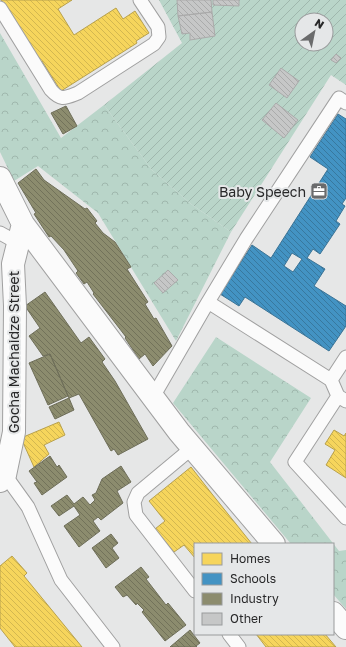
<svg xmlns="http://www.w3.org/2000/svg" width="346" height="647" viewBox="0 0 346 647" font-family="'Golos Text',sans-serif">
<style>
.forest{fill:url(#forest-crowns)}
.garden{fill:url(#garden-furrows);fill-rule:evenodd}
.homes{fill:url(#homes-back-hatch);stroke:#b8a14d}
.schools{fill:url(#schools-back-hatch);stroke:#3b7395;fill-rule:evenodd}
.industry{fill:url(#industry-back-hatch);stroke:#6e6e59}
.building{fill:url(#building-back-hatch);stroke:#aaa}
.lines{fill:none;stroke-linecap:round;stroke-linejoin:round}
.lane-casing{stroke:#a0a0a0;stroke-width:15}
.street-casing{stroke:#a0a0a0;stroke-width:24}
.lane{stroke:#fbfbfb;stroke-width:13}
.street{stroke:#fbfbfb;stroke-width:22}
.labels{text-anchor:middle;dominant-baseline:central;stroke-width:4;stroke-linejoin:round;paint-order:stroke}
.poi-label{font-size:14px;fill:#282829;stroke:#e5e7e8;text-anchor:end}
.street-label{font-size:14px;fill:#282829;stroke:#e5e7e8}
</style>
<defs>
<pattern id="forest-crowns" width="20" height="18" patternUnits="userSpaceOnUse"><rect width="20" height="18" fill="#b9d5c9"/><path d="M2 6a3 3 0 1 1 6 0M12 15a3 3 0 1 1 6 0" fill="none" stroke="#9fb7ad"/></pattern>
<pattern id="garden-furrows" width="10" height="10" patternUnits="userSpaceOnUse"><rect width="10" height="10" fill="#b9d5c9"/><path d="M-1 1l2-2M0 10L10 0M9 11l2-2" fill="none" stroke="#9fb7ad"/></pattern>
<pattern id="homes-back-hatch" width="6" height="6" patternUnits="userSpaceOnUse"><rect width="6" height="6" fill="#f6d55c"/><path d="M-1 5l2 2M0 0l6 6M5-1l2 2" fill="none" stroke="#d3b750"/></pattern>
<pattern id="schools-back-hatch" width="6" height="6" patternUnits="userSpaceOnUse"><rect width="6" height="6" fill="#4393c3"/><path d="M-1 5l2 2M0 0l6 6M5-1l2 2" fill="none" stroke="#38789e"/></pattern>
<pattern id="industry-back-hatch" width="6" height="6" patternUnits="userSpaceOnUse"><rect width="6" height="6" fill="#8c8c6e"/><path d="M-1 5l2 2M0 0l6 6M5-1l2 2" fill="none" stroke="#72725a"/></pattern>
<pattern id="building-back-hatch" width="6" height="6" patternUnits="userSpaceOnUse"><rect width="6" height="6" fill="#c6c7c7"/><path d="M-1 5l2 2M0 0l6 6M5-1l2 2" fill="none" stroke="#aaabab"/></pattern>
</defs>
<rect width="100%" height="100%" fill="#e6e7e7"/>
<path class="forest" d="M0 33 61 138 104 105 152 170 191 204 231 232 176 341 98 213 38 166 14 181 0 152Z
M216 337 311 398 270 462 339 551 346 550V609L333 594V544H291L173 403Z"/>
<path class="garden" d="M159 0H346V85L331 75 231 232 191 204 152 170 104 105 182 43ZM302 20H326V44H302Z"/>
<path class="homes" d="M1 0H72L58 9 74 35 116 8 123 19 135 11 149 33 136 41 137 43 61 91 42 61 41 62Z
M59 422 65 435 44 445 49 454 34 467 21 438Z
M334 430 344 436 346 433V478L326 465 335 450 325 444Z
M191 467 212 494 252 544H195V558L184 545 174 552 155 529 165 521 149 501Z
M12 556 27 573 24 576 82 647H15L0 628V566Z
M256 634H325L336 647H266Z"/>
<path class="schools" d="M338 114 346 119V198L342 204 345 206 336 221 340 224 320 254 313 249 307 258 325 269 314 286 346 306V326L329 351 245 297 239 306 220 294 252 245 271 258 328 169 310 157ZM292 253 302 259 293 272 284 266Z"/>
<path class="industry" d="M66 106 77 126 63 134 51 113Z
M36 169 44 180 85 209 87 208 97 221 95 223 103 233 115 242 131 267 127 269 148 302 145 304 154 319 156 318 172 346 153 366 145 354 139 359 125 338 126 337 93 294 94 293 87 282 84 284 76 273 78 271 64 250 51 236 49 237 34 214 36 213 18 183Z
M45 292 81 343 89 337 105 359 102 362 115 381 148 439 118 455 114 449 111 451 79 394 69 398 50 354 43 356 29 336 40 328 25 306Z
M50 354 68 396 48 405 29 363Z
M69 398 74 410 55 419 49 407Z
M50 456 57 467 59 465 67 477 42 495 34 483 37 482 29 471Z
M121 466 131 482 117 491 123 503 101 520 98 517 93 521 100 531 79 547 64 526 80 515 74 506 59 516 51 506 67 495 74 504 83 497 90 505 95 500 92 495 96 493 102 479Z
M111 534 118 543 112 548 119 558 106 568 92 548Z
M141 567 149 577 146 579 166 605 168 603 186 625 165 641 142 612 144 610 137 603 136 605 127 595 123 597 115 587Z
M190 630 200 643 196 646 197 647H170Z"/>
<path class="building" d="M177 0H211L212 12 178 16Z
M213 0H239V6L213 5Z
M212 12 215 36 190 40V33L182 34 178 16Z
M336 54 341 58 336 63 331 60Z
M281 68 299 81 287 98 269 85Z
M276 103 298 120 284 138 262 120Z
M168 270 178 280 163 293 154 283Z"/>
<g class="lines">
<g class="lane-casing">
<path id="lane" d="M0 8 51 90C61 101 65 98 78 93L154 44 159 37 158 27 140 0
M346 103 339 98 246 239 208 302 331 380 338 396 346 401
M0 233 18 243
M331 380 346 357
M338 396 295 462 346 518
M153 397 208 302
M192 448 138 493 134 502 136 515 195 591
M5 475 28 507 61 580 113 647
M229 634 239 647"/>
</g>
<g class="street-casing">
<path id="street" d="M0 178 23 224 13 264 15 306 14 432 5 475 0 481
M23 224 179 432 274 544
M333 613 346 628"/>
</g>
<use href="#lane" class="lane"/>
<use href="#street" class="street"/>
</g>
<defs>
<g id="office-square" transform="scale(0.9)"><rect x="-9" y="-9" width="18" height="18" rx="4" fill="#6a6b6c" stroke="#e5e7e8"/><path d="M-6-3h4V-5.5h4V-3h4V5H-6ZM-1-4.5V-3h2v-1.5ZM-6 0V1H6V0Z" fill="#fff"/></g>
</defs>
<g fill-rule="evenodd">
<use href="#office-square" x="319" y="191"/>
</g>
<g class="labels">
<g class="poi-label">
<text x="306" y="191">Baby Speech</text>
</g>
<g class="street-label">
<text transform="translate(13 352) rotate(-90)">Gocha Machaidze Street</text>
</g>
</g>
<rect x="194" y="543" width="140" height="92" fill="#e5e7e8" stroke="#999b9c"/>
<rect x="202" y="553" width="20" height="12" fill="#f6d55c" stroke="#999b9c"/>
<text x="230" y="563" font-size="12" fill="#282829">Homes</text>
<rect x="202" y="573" width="20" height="12" fill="#4393c3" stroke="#999b9c"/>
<text x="230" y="583" font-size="12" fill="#282829">Schools</text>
<rect x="202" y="593" width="20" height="12" fill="#8c8c6e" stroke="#999b9c"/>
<text x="230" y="603" font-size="12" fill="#282829">Industry</text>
<rect x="202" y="613" width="20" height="12" fill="#c6c7c7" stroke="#999b9c"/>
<text x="230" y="623" font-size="12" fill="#282829">Other</text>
<g transform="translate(314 32) rotate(33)"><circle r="19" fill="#e5e7e8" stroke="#999b9c"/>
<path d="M0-3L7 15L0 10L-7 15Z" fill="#6a6b6c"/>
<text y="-6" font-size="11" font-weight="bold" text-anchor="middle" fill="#282829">N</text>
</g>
</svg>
